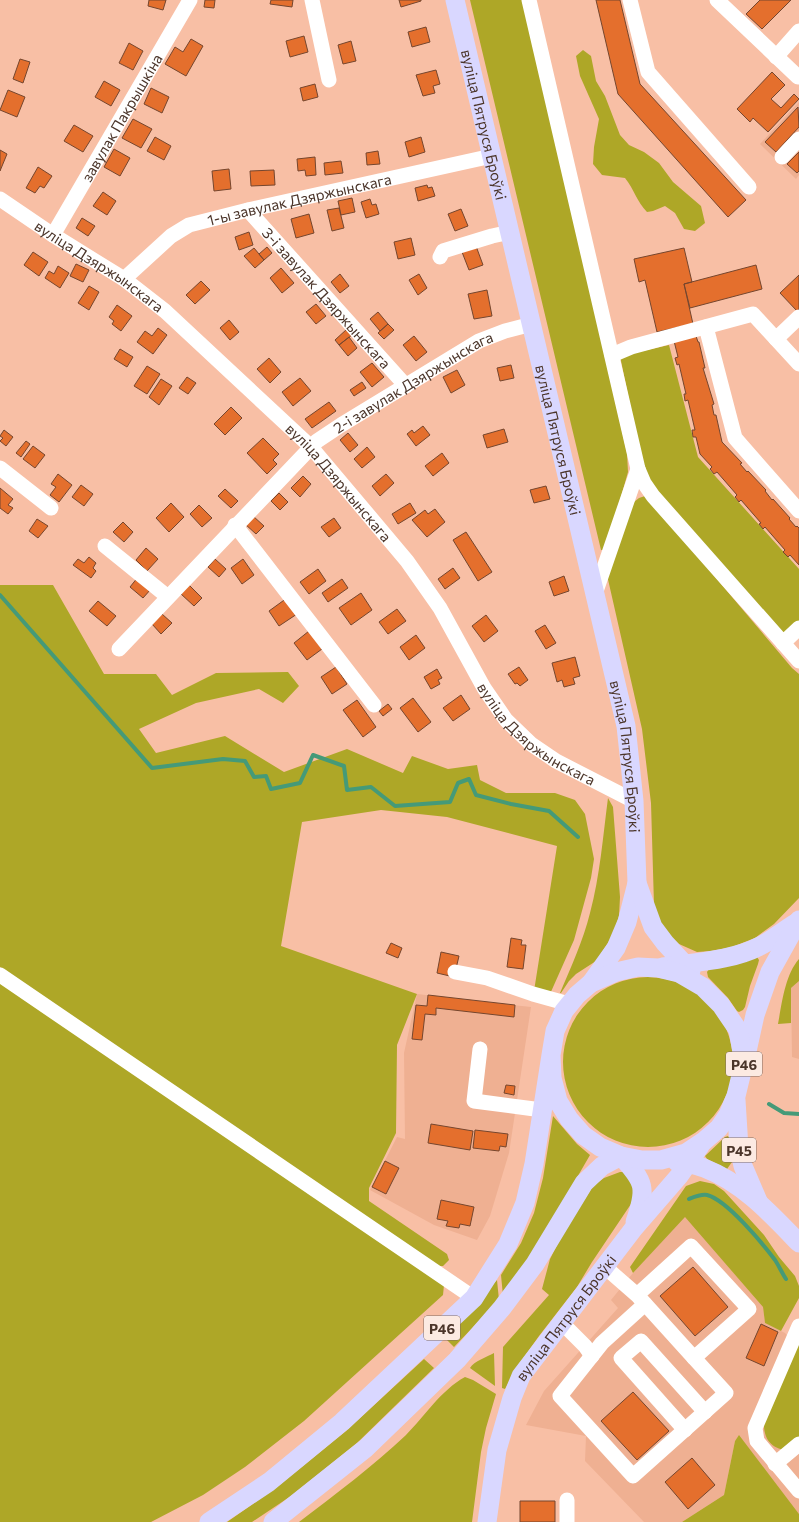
<svg xmlns="http://www.w3.org/2000/svg" width="799" height="1522" viewBox="0 0 799 1522" font-family="Commissioner,sans-serif">
<style>
.built{fill:#efb092}
.green{fill:#aea727}
.lines{fill:none;stroke-linecap:round;stroke-linejoin:round}
.stream{stroke:#459a78;stroke-width:4}
.building{fill:#e46f2d;stroke:#75462e}
.minor{stroke:#fff;stroke-width:15}
.major{stroke:#d9d7ff;stroke-width:19}
.labels{text-anchor:middle;dominant-baseline:central;stroke-width:3;stroke-linejoin:round;paint-order:stroke}
.shield{fill:#fceae2;stroke:#806b61;stroke-width:1}
.shield-label{font-size:14px;font-weight:bold;fill:#4b352a}
.street-label{font-size:15px;fill:#4b352a;stroke:#fceae2}
</style>
<rect width="100%" height="100%" fill="#f8bfa5"/>
<path class="built" d="M799 102V175L796 179 760 144Z
M799 981V1059L792 1057 791 988Z
M417 994 531 1007 509 1153 490 1216 477 1240 434 1225 370 1190 397 1137 405 1139 404 1053Z
M685 1216 763 1307 765 1323 785 1333 799 1348V1514L739 1436 735 1441 724 1495 682 1522H644L585 1461 586 1436 526 1425 544 1391 618 1308 611 1300 633 1273Z"/>
<path class="green" d="M470 0H524L627 453 628 472 606 550H601Z
M583 50 591 56 596 81 605 96 620 135 629 145 644 152 659 163 673 182 701 206 705 223 695 231 684 229 675 213 665 206 653 211 647 212C637 202 634 189 625 178L602 175 593 164 594 147 599 119 580 76 576 56Z
M669 345 698 457 799 569V622L790 632H782L653 486 642 463 620 356Z
M645 496 650 500 792 668 799 674V898L774 924 755 938 732 947 711 951 697 952 679 944 669 935 660 924 654 905 651 803 642 729 607 575 634 502 639 498Z
M0 585H53L104 674H156L172 695 216 673 288 672 299 686 283 703 259 689 196 703 139 729 156 753 225 736 284 772 347 749 403 773 412 756 448 769 477 765 480 780 506 793H555L575 800 585 814 594 859 591 878 574 940 550 994 534 991 557 846 447 817 381 810 302 822 281 946 417 994 397 1045 396 1133 369 1188V1201L447 1254 449 1260 443 1266H435L0 967Z
M608 798 613 807 620 897 619 916 613 935 602 952 596 961 576 974 569 981 561 993H560C571 967 583 941 590 913 600 876 603 836 608 798Z
M757 957 759 960 758 964 750 986 745 1007 743 1010 739 1012 737 1011 728 998 708 977 707 972 709 969Z
M799 959V981L791 988V1023L778 1024C782 1003 785 975 799 959Z
M563 1062a85 85 0 1 1 170 0a85 85 0 1 1-170 0Z
M0 983 444 1285 443 1295 304 1421 245 1467 203 1495 151 1522H0Z
M553 1116 577 1144 590 1155 527 1264 503 1296 501 1275 521 1243 534 1213 543 1178Z
M728 1136 730 1139 732 1162 727 1169 707 1159 705 1156 725 1137Z
M620 1172H626L634 1184 633 1201 592 1262 577 1287 539 1336 515 1370 505 1389 502 1388 503 1347 549 1295 542 1289 550 1259 561 1237 593 1186 604 1178Z
M700 1181 714 1184 724 1191 764 1235 779 1257 795 1276 799 1286V1298L781 1331 765 1323 763 1307 685 1217 633 1273 630 1267 686 1186Z
M497 1280 499 1300 454 1347 445 1338Z
M799 1341V1440L784 1450C768 1447 763 1435 764 1420Z
M494 1353 495 1386 470 1368C474 1361 487 1357 494 1353Z
M424 1359 434 1368 357 1443 291 1496 252 1522H227L277 1487 346 1431Z
M465 1377 473 1380 496 1394 486 1428 481 1452 472 1522H299C336 1494 373 1466 406 1435 425 1416 441 1390 465 1377Z
M739 1435 799 1514V1522H682L724 1495 735 1441Z"/>
<g class="lines">
<path class="stream" d="M0 595 152 768 223 759 245 761 254 777 266 776 271 789 300 783 313 755 344 766 347 790 371 787 395 806 450 802 458 783 469 779 476 795 511 804 549 811 578 837
M769 1104 784 1113 799 1114
M689 1199C694 1197 701 1194 707 1195 727 1200 763 1244 775 1260 779 1266 782 1273 786 1279"/>
</g>
<path class="building" d="M149 0H166L163 10 148 6Z
M205 0H215L214 8 204 7Z
M271 0H293L292 7 270 4Z
M399 0H421V1L401 7Z
M596 0H620L640 84 746 200 728 217 618 94Z
M760 0H791L762 29 746 14Z
M426 27 430 42 412 47 408 32Z
M304 36 308 52 290 57 286 41Z
M191 39 203 46 186 76 165 64 175 47 183 52Z
M351 41 356 61 343 64 338 45Z
M129 43 143 51 133 70 119 63Z
M20 59 30 62 23 83 13 79Z
M436 70 440 84 433 86 435 93 423 96 416 75Z
M772 72 785 85 771 99 781 108 794 94 799 99 768 132 753 118 750 122 737 109Z
M104 81 120 90 111 106 95 97Z
M315 84 318 97 303 101 300 88Z
M151 88 169 97 162 113 144 104Z
M8 90 25 97 17 117 0 110Z
M798 107 799 127 776 152 765 142Z
M133 119 152 129 141 148 122 138Z
M74 125 93 136 83 152 64 141Z
M155 137 171 146 164 160 147 151Z
M421 137 425 152 409 157 405 142Z
M114 149 130 158 120 176 104 167Z
M0 150 7 154 0 171Z
M378 151 380 164 367 165 366 153Z
M799 152V171L797 173 787 164Z
M315 157 316 175 306 176 305 170 298 171 297 159Z
M341 161 343 173 325 175 324 163Z
M38 167 52 176 44 188 40 186 35 193 26 188Z
M229 169 231 189 214 191 212 171Z
M274 170 275 185 251 186 250 171Z
M427 185 428 188 432 187 435 196 418 201 415 188Z
M103 192 116 201 107 215 93 206Z
M352 198 355 212 341 215 338 201Z
M370 199 372 205 376 204 379 214 366 218 361 202Z
M339 208 344 228 332 231 327 210Z
M461 209 468 226 455 231 448 214Z
M309 214 314 233 296 238 291 219Z
M82 218 95 226 88 236 76 228Z
M249 232 253 245 239 250 235 237Z
M411 238 415 255 398 259 394 242Z
M476 246 483 265 469 270 462 252Z
M267 247 272 253 264 260 259 254Z
M254 248 264 260 255 268 244 256Z
M684 248 692 282 684 284 693 324 657 332 645 280 639 282 634 259Z
M33 252 48 262 39 276 24 265Z
M76 264 89 270 83 282 70 276Z
M756 265 762 289 690 308 684 284Z
M58 266 69 273 60 288 45 278 49 271 54 274Z
M281 268 294 283 282 293 270 278Z
M340 274 349 286 340 293 331 282Z
M419 274 427 288 418 295 409 280Z
M799 275V309L797 311 780 293Z
M201 281 210 290 195 304 186 295Z
M89 286 99 292 89 310 78 303Z
M487 290 492 316 474 319 468 294Z
M316 304 326 316 316 324 306 312Z
M117 305 132 316 121 331 112 324 114 321 109 317Z
M378 312 388 324 380 331 370 319Z
M229 320 239 332 230 340 220 328Z
M388 324 394 330 384 339 378 333Z
M158 328 167 335 153 354 137 342 145 331 152 336Z
M347 329 352 335 339 345 335 340Z
M414 336 427 352 416 361 403 345Z
M696 336 698 342H699L705 368H703L714 404 712 405 714 415H716L722 442 742 463 740 464 747 472 748 471 766 490 765 491 772 500 773 499 790 518 789 519 796 527 797 526 799 528V565L790 555 788 557 783 552 785 550 765 527 763 529 759 524 761 523 741 500 739 502 735 497 737 495 717 472 714 474 710 469 712 467 700 454 696 437H693L692 430H695L688 400 685 401 684 394H686L679 364 677 365 675 358 678 357 674 341Z
M349 337 357 348 348 356 339 345Z
M120 349 133 357 127 367 114 359Z
M269 358 281 372 270 383 257 369Z
M372 363 384 377 372 387 360 372Z
M511 365 514 378 500 381 497 368Z
M147 366 160 374 147 394 134 386Z
M457 370 465 385 451 393 443 377Z
M187 377 196 383 188 394 179 388Z
M300 378 311 391 293 406 282 392Z
M161 379 172 386 159 405 149 397Z
M362 382 366 388 354 396 350 390Z
M329 402 336 411 312 428 305 419Z
M231 407 242 418 225 435 214 424Z
M423 426 430 435 416 446 407 434 412 430 414 433Z
M504 429 508 442 487 448 483 435Z
M4 430 13 437 6 446 0 441 3 438 0 436Z
M348 433 358 445 350 452 340 440Z
M263 438 279 454 273 460 277 464 267 474 247 453Z
M26 441 30 444 21 457 16 453Z
M33 446 45 455 35 468 23 459Z
M367 447 375 457 362 468 354 459Z
M442 453 449 463 433 476 425 466Z
M58 474 72 485 59 502 50 495 56 487 51 484Z
M386 474 394 483 380 496 372 486Z
M303 476 311 484 300 497 291 488Z
M81 485 93 494 84 506 72 497Z
M546 486 550 499 534 503 530 490Z
M0 488 13 499 8 505 13 508 8 514 0 508Z
M225 489 238 501 231 508 218 496Z
M279 493 288 502 280 510 271 501Z
M171 503 184 517 169 532 156 518Z
M410 503 416 513 398 524 392 514Z
M199 505 212 518 202 527 190 514Z
M435 509 445 522 427 537 412 520 425 510 428 514Z
M253 516 264 526 256 534 245 524Z
M334 518 341 528 329 537 321 527Z
M37 519 48 526 38 538 29 531Z
M123 522 133 532 124 542 113 532Z
M466 532 492 572 478 581 453 540Z
M146 548 158 559 147 571 136 560Z
M89 557 96 563 93 568 96 571 91 578 73 565 78 559 84 563Z
M215 559 226 569 219 577 208 567Z
M243 559 254 575 242 584 231 568Z
M453 568 460 578 445 589 438 579Z
M318 569 326 581 309 594 300 582Z
M564 576 569 591 554 596 549 582Z
M138 577 151 589 143 598 130 587Z
M342 579 348 588 328 602 322 593Z
M189 585 202 598 194 606 181 594Z
M361 593 372 610 351 625 339 608Z
M287 598 297 614 279 626 269 611Z
M98 601 116 616 107 626 89 611Z
M397 609 406 621 388 634 379 622Z
M162 614 172 623 161 634 152 624Z
M486 615 498 631 484 642 472 626Z
M545 625 556 643 546 649 535 631Z
M309 631 322 649 307 660 294 643Z
M416 635 425 648 409 660 400 647Z
M575 657 580 676 573 678 575 684 564 687 562 680 557 682 552 663Z
M336 667 347 684 332 694 321 677Z
M519 667 528 680 520 686 517 683 515 684 508 674Z
M437 669 442 678 438 680 440 684 431 689 424 677Z
M461 695 470 709 453 721 443 708Z
M413 698 431 722 418 732 400 708Z
M357 700 376 727 363 737 343 710Z
M388 704 392 709 383 716 379 711Z
M511 938 522 940 521 945H526L523 969 507 967Z
M391 943 402 948 398 958 386 953Z
M441 952 459 956 454 977 437 973Z
M428 995 515 1005 514 1017 436 1008V1015L425 1014 422 1040 412 1039 416 1005 427 1006Z
M506 1085 515 1086 514 1095 504 1093Z
M431 1124 473 1131 470 1150 428 1143Z
M475 1130 508 1134 506 1147 500 1146 499 1151 473 1148Z
M385 1161 399 1168 386 1194 372 1187Z
M441 1200 474 1207 470 1226 460 1224 459 1228 446 1226 448 1221 437 1219Z
M693 1267 728 1307 695 1336 660 1296Z
M761 1324 778 1332 764 1366 746 1358Z
M633 1392 669 1431 637 1460 601 1421Z
M692 1458 715 1485 688 1509 665 1482Z
M520 1501H555V1522H520Z"/>
<g class="lines">
<g class="minor">
<path d="M312 0 329 80"/>
<path d="M529 0 638 469 644 483 653 496 799 661"/>
<path d="M630 0 648 72 749 187"/>
<path d="M717 0 798 77 799 76"/>
<path d="M776 57 799 31"/>
<path d="M782 157 799 139"/>
<path id="s1" d="M0 199 53 235 124 279 165 311 311 447 407 561 440 608 484 688 506 720 531 744 556 761 634 801"/>
<path id="s2" d="M248 210 406 386"/>
<path id="s3" d="M53 235 190 0"/>
<path d="M440 257 443 251 492 236 510 232"/>
<path id="s4" d="M124 279 171 236 189 225 248 210 492 156"/>
<path d="M706 327 735 438 799 511"/>
<path d="M776 339 799 364"/>
<path d="M612 355 631 347 753 314 776 339 799 317"/>
<path d="M0 468 51 508"/>
<path d="M235 525 374 705"/>
<path d="M105 546 168 597"/>
<path d="M595 594 638 469"/>
<path d="M783 643 799 628"/>
<path id="s5" d="M119 649 317 441 341 425 479 341 505 331 532 324"/>
<path d="M455 972 487 978 533 994 569 1004"/>
<path d="M0 975 474 1298"/>
<path d="M480 1049 474 1101 542 1110"/>
<path d="M605 1267 637 1295 691 1246 749 1309 694 1358 637 1295"/>
<path d="M645 1304 602 1343 560 1396 633 1476 726 1393 694 1358"/>
<path d="M561 1322 585 1346 592 1356"/>
<path d="M799 1326 755 1428 757 1441 799 1491"/>
<path d="M685 1430 621 1358 641 1341 705 1412"/>
<path d="M775 1464 799 1444"/>
<path d="M567 1500V1522"/>
</g>
<g class="major">
<path id="s6" d="M455 0 626 726 634 801 637 883 627 922 616 948 591 983"/>
<path d="M637 883 653 927 665 943 691 971"/>
<path d="M663 967C694 962 731 961 760 946 772 940 784 930 796 923"/>
<path d="M746 1056 755 1015 770 972 799 920"/>
<path d="M736 1100 739 1148 743 1166 758 1201"/>
<path d="M621 1156C645 1182 647 1188 635 1222"/>
<path d="M677 1162C686 1163 695 1164 704 1168 743 1183 771 1214 799 1243"/>
<path d="M209 1522 269 1482 342 1422 474 1298 508 1244 525 1203 534 1164 551 1055 555 1031 564 1011 577 995 591 983 616 972 638 967 658 968 679 973 703 987 721 1005 738 1030 744 1063 736 1096 728 1115 719 1128 704 1141 686 1153 661 1160H642L621 1156 600 1147 583 1135 569 1119 558 1101 552 1078 551 1055"/>
<path d="M273 1522 366 1448 457 1360 502 1308 535 1264 584 1183 602 1166 621 1156"/>
<path id="s7" d="M487 1522 497 1450 512 1398 521 1376 634 1228 679 1176 700 1146"/>
</g>
</g>
<g class="labels">
<g class="shield">
<rect x="726" y="1052" width="36" height="24" rx="3"/>
<rect x="722" y="1138" width="34" height="24" rx="3"/>
<rect x="424" y="1316" width="36" height="24" rx="3"/>
</g>
<g class="shield-label">
<text x="744" y="1064">Р46</text>
<text x="739" y="1150">Р45</text>
<text x="442" y="1328">Р46</text>
</g>
<g class="street-label">
<text stroke="none"><textPath href="#s3" startOffset="136">завулак Пакрышкіна</textPath></text>
<text stroke="none"><textPath href="#s6" startOffset="128">вуліца Пятруся Броўкі</textPath></text>
<text stroke="none"><textPath href="#s4" startOffset="198">1-ы завулак Дзяржынскага</textPath></text>
<text stroke="none"><textPath href="#s1" startOffset="120">вуліца Дзяржынскага</textPath></text>
<text stroke="none"><textPath href="#s2" startOffset="118">3-і завулак Дзяржынскага</textPath></text>
<text stroke="none"><textPath href="#s5" startOffset="400">2-і завулак Дзяржынскага</textPath></text>
<text stroke="none"><textPath href="#s6" startOffset="452">вуліца Пятруся Броўкі</textPath></text>
<text stroke="none"><textPath href="#s1" startOffset="444">вуліца Дзяржынскага</textPath></text>
<text stroke="none"><textPath href="#s1" startOffset="768">вуліца Дзяржынскага</textPath></text>
<text stroke="none"><textPath href="#s6" startOffset="776">вуліца Пятруся Броўкі</textPath></text>
<text stroke="none"><textPath href="#s7" startOffset="224">вуліца Пятруся Броўкі</textPath></text>
</g>
</g>
</svg>
